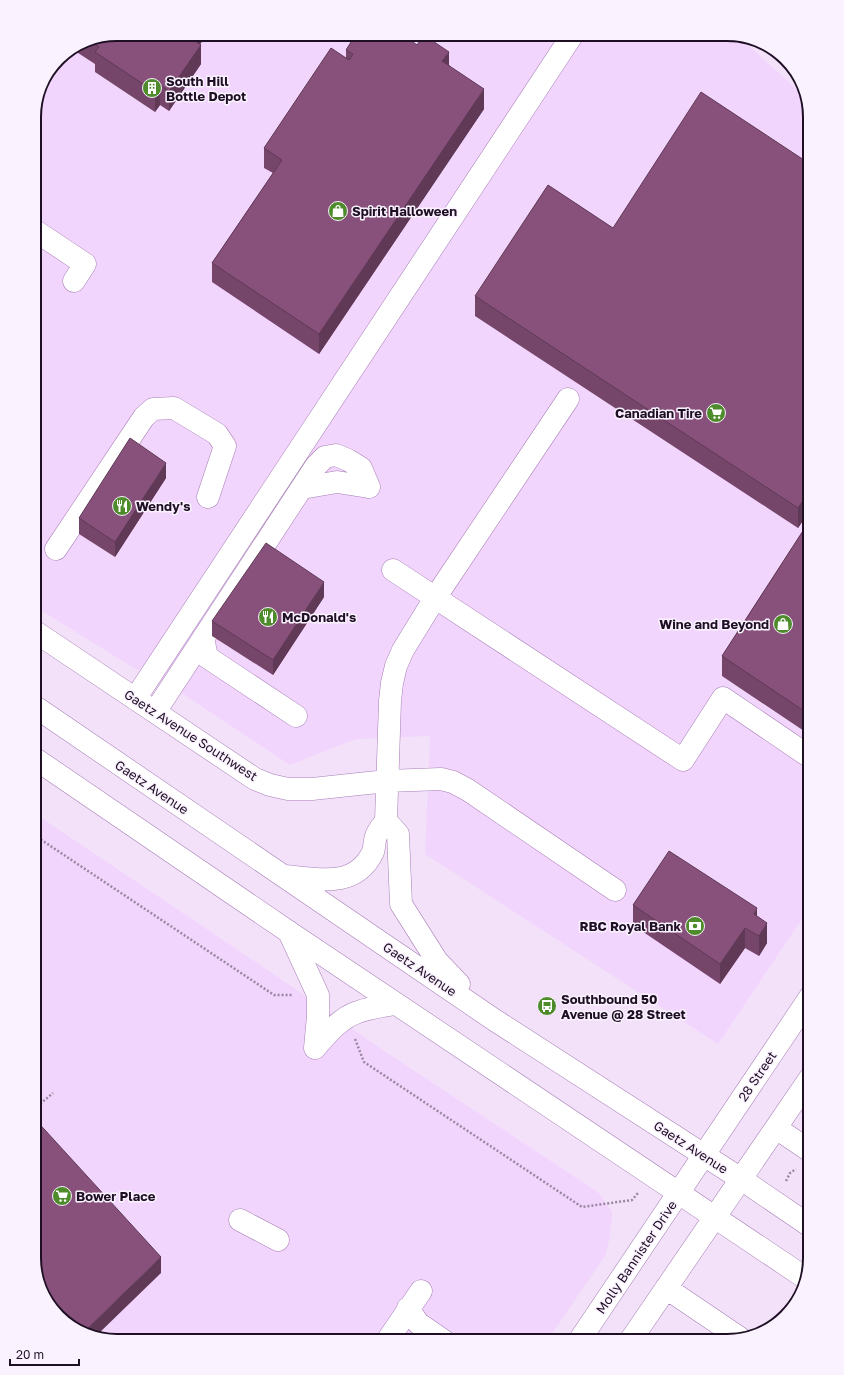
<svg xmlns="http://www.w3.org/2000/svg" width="844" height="1375" viewBox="0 0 844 1375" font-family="'Golos Text',sans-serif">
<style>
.built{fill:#f2d5fd}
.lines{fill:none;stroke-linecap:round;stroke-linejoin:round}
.minor-casing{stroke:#a77eb7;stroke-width:23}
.major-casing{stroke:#a77eb7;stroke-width:23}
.path{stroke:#9988a0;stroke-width:2.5;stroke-dasharray:2 2;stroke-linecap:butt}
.minor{stroke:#fff;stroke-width:22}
.major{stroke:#fff;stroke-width:22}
.wall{fill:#75466a}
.shaded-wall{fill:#5f3956}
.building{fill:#88517b;stroke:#5f3956}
.labels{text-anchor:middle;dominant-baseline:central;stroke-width:3;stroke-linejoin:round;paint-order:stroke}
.poi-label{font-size:13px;font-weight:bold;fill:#1f0f25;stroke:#faf2fe;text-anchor:start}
.street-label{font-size:13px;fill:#1f0f25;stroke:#faf2fe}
.rim{fill:none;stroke:#1f0f25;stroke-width:2}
</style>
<rect width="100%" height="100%" fill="#f2e1f9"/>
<path class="built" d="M117 34H732L738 36 805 97 810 117V907L718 1044 425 854 430 736 356 739 290 765 144 668 137 670 34 606V112L40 85 59 58 86 40Z
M34 813 278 977 377 1046 599 1193 612 1212 610 1237 605 1256 547 1341H112L71 1327 43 1295 34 1258Z"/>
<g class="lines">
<g class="minor-casing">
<path id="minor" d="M34 230 85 264 74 281
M302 488 337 482 369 487
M56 549 144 417 153 409 174 408 217 434 225 446 208 497
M393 570 683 760 723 698 810 757
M34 631 255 779 270 785 288 789H312L387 781 441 779 453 782 468 790 615 890
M203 638 207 657 296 716
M135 699 573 34
M155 712 316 466 325 457 336 455 348 460 361 468 369 487
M386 821 390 701 392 683 396 666 403 650 435 598 568 399
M289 932 318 995V1016L315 1048
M315 1048C327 1034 340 1018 358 1012 369 1008 383 1006 395 1004
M776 1128 810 1151
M240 1220 278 1240
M666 1288 740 1338
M408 1308 418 1323 444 1341
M387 1341 421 1291
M579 1341 810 997
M630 1341 810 1078"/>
</g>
<g class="major-casing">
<path id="major" d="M34 706 493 1019 741 1179 810 1226
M34 758 289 932 804 1277
M285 876C319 879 355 889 373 852 375 846 374 839 377 834 379 829 383 825 386 821L398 834 401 904 437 961 459 984"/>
</g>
<path class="path" d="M34 835 274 995H293
M355 1039 364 1062 582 1207 632 1200 638 1193
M34 1109 53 1093
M786 1181 790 1173 796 1169"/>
<use href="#minor" class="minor"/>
<use href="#major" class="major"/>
</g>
<path class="wall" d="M117 34H207L200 44 201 64 169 111 160 105 155 112 95 72V64L75 51V47L86 40Z
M346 50 449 65 484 109 319 354 212 282V263L273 173 264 168V148L346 58Z
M810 164V510L798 528 475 316V296Z
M166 478 115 557 79 534V518Z
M810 520V735L722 676V656Z
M324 597 273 675 212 636V621Z
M633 905 757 916 767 943 759 956 745 948 720 984 633 925Z"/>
<path class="shaded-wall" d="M194 34H207L191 58V38Z
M201 45V64L169 111V91Z
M449 52V72L442 61Z
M160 85V105L155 112V92Z
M484 89V109L319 354V334Z
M166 463V478L115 557V542Z
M810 490V510L798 528V508Z
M324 582V597L273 675V660Z
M757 908V928L754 934V914Z
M767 923V943L759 956V936Z
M745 928V948L720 984V964Z
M161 1257V1273L96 1336 84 1332Z"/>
<path class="building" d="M117 34H194L191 38 201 45 169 91 160 85 155 92 95 52 99 47 88 40Z
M356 34H402L417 45 424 35 449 52 442 61 484 89 319 334 212 263 282 160 264 148 331 48 349 60 353 54 346 50Z
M701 92 810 164V490L798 508 475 296 548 185 613 228Z
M130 438 166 463 115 542 79 518Z
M810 520V715L722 656Z
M266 543 324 582 273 660 212 621Z
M669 851 757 908 754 914 767 923 759 936 745 928 720 964 633 905Z
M34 1118 161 1257 84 1332 71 1327 43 1295 34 1258Z"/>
<defs>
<g id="building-disc" transform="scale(1)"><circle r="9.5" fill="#4d8b2b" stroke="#faf2fe"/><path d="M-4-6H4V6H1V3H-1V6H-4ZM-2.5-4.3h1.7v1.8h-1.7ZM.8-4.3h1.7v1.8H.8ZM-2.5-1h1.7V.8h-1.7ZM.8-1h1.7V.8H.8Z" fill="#fff"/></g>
<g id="shop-disc" transform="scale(1)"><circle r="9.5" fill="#4d8b2b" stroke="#faf2fe"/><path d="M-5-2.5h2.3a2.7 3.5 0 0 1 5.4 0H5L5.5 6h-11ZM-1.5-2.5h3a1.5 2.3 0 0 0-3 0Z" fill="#fff"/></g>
<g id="supermarket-disc" transform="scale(1)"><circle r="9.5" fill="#4d8b2b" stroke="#faf2fe"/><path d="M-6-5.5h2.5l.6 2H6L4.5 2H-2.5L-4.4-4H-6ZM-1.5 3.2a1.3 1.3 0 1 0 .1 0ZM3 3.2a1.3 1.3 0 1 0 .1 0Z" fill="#fff"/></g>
<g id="restaurant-disc" transform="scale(1)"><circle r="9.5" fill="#4d8b2b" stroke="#faf2fe"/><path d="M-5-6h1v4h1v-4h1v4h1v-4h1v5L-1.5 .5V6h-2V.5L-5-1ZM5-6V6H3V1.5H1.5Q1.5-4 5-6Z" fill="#fff"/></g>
<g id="bank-disc" transform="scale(1)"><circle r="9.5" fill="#4d8b2b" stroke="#faf2fe"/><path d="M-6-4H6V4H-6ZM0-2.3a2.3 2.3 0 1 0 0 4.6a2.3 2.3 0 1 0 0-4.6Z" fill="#fff"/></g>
<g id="bus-disc" transform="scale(1)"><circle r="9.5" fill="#4d8b2b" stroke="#faf2fe"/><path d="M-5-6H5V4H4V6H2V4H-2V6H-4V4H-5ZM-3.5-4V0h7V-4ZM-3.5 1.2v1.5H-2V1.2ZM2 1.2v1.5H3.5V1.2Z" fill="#fff"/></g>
</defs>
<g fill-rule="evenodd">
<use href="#building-disc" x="152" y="88"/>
<use href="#shop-disc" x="338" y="211"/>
<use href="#supermarket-disc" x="716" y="413"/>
<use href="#restaurant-disc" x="122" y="506"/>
<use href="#restaurant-disc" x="268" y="617"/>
<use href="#shop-disc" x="783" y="624"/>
<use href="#bank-disc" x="695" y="926"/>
<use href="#bus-disc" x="547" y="1006"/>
<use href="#supermarket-disc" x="62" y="1196"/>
</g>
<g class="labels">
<g class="poi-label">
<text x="166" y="81">South Hill<tspan x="166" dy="15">Bottle Depot</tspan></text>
<text x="352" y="211">Spirit Halloween</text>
<text x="702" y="413" text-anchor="end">Canadian Tire</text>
<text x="136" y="506">Wendy's</text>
<text x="282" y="617">McDonald's</text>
<text x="769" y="624" text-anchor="end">Wine and Beyond</text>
<text x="681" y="926" text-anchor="end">RBC Royal Bank</text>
<text x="561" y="999">Southbound 50<tspan x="561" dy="15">Avenue @ 28 Street</tspan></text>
<text x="76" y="1196">Bower Place</text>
</g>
<g class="street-label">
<text transform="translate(191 735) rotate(33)">Gaetz Avenue Southwest</text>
<text transform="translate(152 787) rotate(34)">Gaetz Avenue</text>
<text transform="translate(420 969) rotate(34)">Gaetz Avenue</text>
<text transform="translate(757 1076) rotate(-56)">28 Street</text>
<text transform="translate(691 1147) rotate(33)">Gaetz Avenue</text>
<text transform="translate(636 1257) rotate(-56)">Molly Bannister Drive</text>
</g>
</g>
<path d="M0 0H844V1375H0ZM117 41H727A76 76 0 0 1 803 117V1258A76 76 0 0 1 727 1334H117A76 76 0 0 1 41 1258V117A76 76 0 0 1 117 41Z" fill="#faf2fe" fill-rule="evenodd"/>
<path class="rim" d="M117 41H727A76 76 0 0 1 803 117V1258A76 76 0 0 1 727 1334H117A76 76 0 0 1 41 1258V117A76 76 0 0 1 117 41Z"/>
<path d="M10 1359v6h69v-6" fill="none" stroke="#1f0f25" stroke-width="2"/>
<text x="16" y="1359" font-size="12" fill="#1f0f25" stroke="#faf2fe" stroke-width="3" paint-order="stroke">20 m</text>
</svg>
